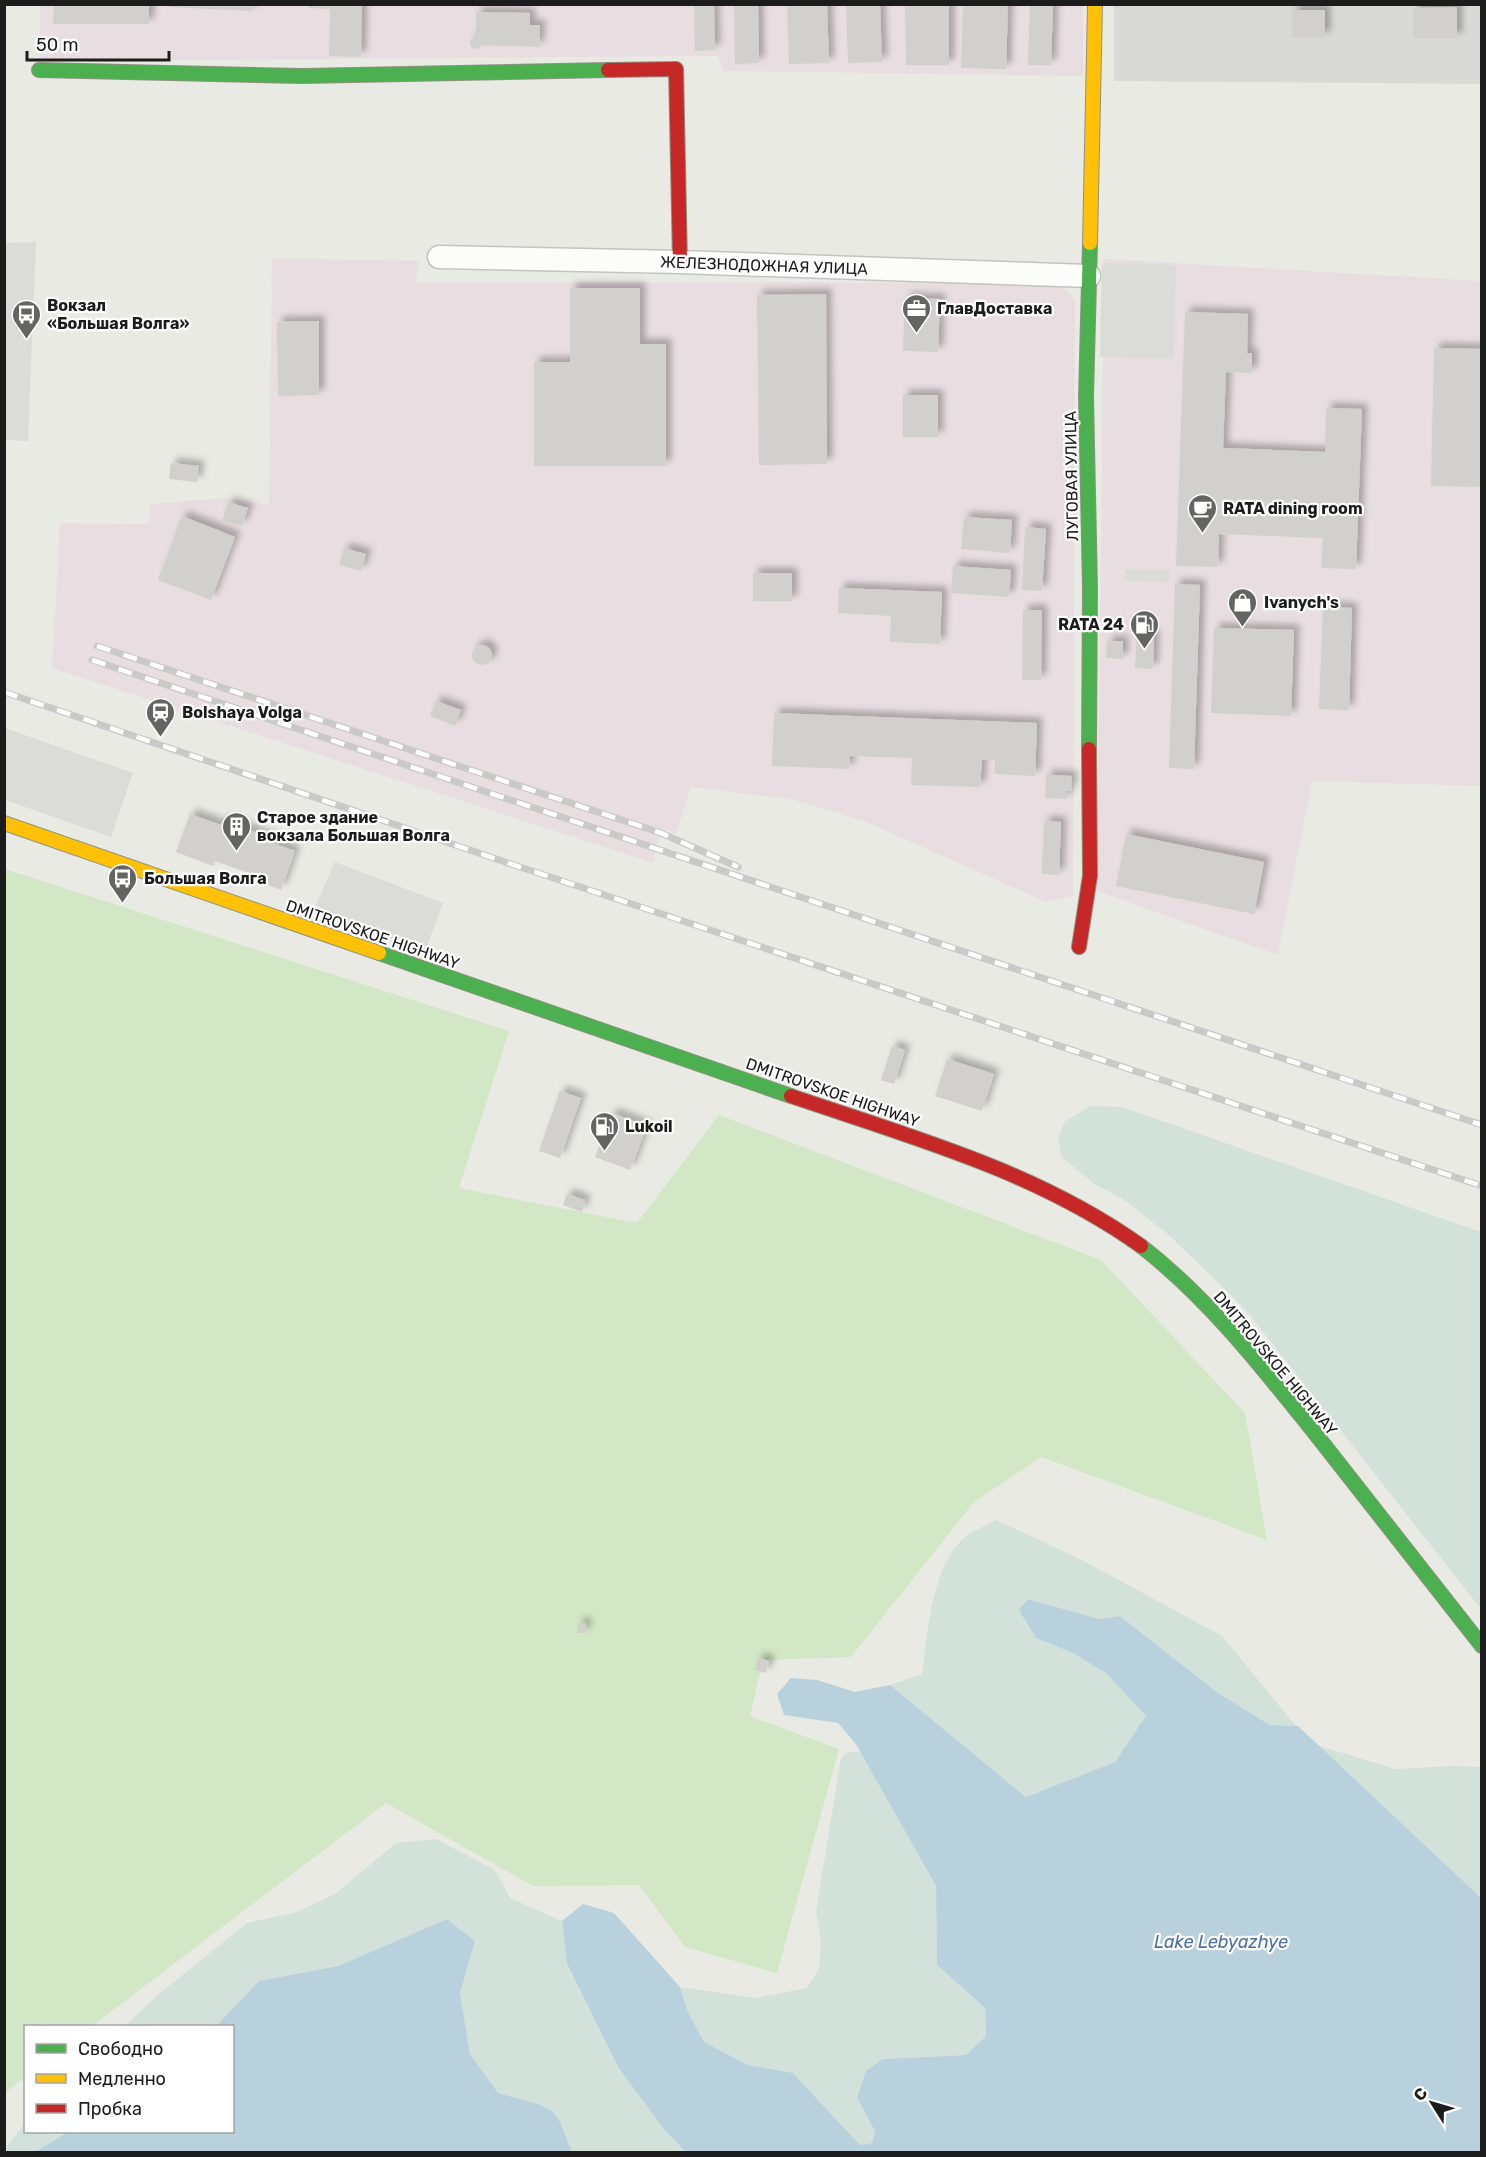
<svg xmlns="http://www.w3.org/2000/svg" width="1486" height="2157" viewBox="0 0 1486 2157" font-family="Rubik,sans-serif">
<defs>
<filter id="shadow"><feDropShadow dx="5.5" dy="-5.5" stdDeviation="3" flood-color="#0004"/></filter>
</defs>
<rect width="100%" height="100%" fill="#eaeae5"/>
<!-- residential -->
<path fill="#d9d9d6" d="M1114,5H1481V84L1114,81Z"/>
<!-- industrial -->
<path fill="#e8dee2" d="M40,5H1083V76L723,71L718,56L40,61Z
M272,258L419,261L416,282L1058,283L1075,299L1073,896L1046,902L866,822L794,800L691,787L676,834L662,829L653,863L52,668L60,523L149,524L150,504L225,498L269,505Z
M1104,259L1481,281V786L1312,781L1278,955L1097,891Z"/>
<!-- grass -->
<path fill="#d2e7c5" d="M5,869L509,1031L459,1188L637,1223L719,1115L1101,1260L1245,1413L1267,1540L1041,1457L974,1502L851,1657L763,1660L750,1716L839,1749L777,1973L685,1947L639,1885L533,1886L386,1803L92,2026H26L25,2077L5,2093Z"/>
<!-- wetland -->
<path fill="#d3e1db" d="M1091,1106L1122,1107L1481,1232V1609L1245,1309L1169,1235L1123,1199L1094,1184L1061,1156L1058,1138L1065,1121Z
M996,1520L1082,1560L1222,1636L1296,1726L1270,1725L1218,1693L1120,1616L1099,1619L1028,1599L1036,1638L1075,1654L1107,1674L1147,1716L1115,1762L1026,1797L890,1685L922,1674C928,1633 931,1572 960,1542C969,1532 985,1526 996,1520Z
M1317,1745L1395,1769L1452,1766L1481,1767V1898Z
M861,1751L936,1886L937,1965L985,2008L986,2036L966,2055L883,2059L857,2098L875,2131L872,2143L860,2145L793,2073L748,2065L704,2042L687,2010L680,1987L756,1998L807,1988L819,1969L821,1941L816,1912L841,1758L848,1752Z
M436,1839L495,1870L510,1898L562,1921L567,1965L618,2067L666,2132L686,2152H572L560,2122L538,2104L498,2093L470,2054L460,1993L475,1941L447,1919L338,1966L259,1981L216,2026H125L159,1994L247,1923L297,1912L335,1894L396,1843Z
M25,2123L26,2132H68L35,2152H5V2149Z"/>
<!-- parking -->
<path fill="#dbdbd8" d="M36,242L28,441L5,440V243Z
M1102,263L1176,265L1174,359L1100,357Z
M1125,569L1170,570L1169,582L1125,581Z
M5,728L133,773L111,837L5,800Z
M335,862L443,903L425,951L314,909Z"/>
<!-- water -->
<path fill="#b9d1dd" d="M1028,1599L1099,1619L1120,1616L1218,1693L1270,1725L1298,1726L1481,1898V2152H686L666,2132L618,2067L567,1964L562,1921L583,1904L614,1913L680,1987L687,2010L704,2042L748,2065L793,2073L860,2145L872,2143L875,2131L857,2098L866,2071L883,2059L966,2055L986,2036L985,2008L937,1965L936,1886L856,1744L838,1723L784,1715L777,1694L791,1678L817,1680L855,1692L890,1685L1026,1797L1115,1762L1146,1716L1107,1674L1075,1654L1036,1638L1019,1610Z
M447,1919L475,1941L460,1993L470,2054L498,2093L538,2104L552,2111L560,2122L572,2152H35L68,2132H232V2026H216L259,1981L338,1966Z"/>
<!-- building -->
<path fill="#d1d0cc" filter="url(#shadow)" d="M54,4H149V24H53Z
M169,4H253L252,11L169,7Z
M309,4H362L361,57L329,56L330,9L309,8Z
M714,4L715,50L695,51L694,5Z
M734,4H758L759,63L735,64Z
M787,4H827L829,63L789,64Z
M846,4H880L882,62L848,63Z
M963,4H1008L1006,69L961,68Z
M1030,4H1053L1051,65H1028Z
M905,5H949V65H906Z
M1457,7V38H1413V8Z
M1292,10H1325V37L1292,38Z
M476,12L530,13V25H540L539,47L482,45L477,49L472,48L470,44L471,39L476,37Z
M570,288H640V344H666V466H534V362H570Z
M826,294L827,464L759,465L757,295Z
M905,298L940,299L938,352L903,351Z
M1185,312L1248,314L1247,353H1252V373L1226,372L1223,448L1325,452L1326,408L1362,409L1356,569L1321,568L1323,538L1219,534L1218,567L1176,566Z
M319,321V395L278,396L277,322Z
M1434,348L1482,349V487L1431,486Z
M903,395H938V437H903Z
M171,463L199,466L197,482L169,479Z
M228,502L248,508L242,526L222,521Z
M182,516L235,537L211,600L158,580Z
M964,517L1012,520L1010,553L961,549Z
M1025,527L1046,529L1042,591L1022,590Z
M344,548L366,554L361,571L339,565Z
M953,566L1011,570L1009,597L951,593Z
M753,573H792V601H753Z
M1175,584L1200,585L1194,769L1169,768Z
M839,588L942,592L940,644L890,642L891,616L838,613Z
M1323,607L1352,608L1349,710L1319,709Z
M1023,610H1042L1041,680H1022Z
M1214,628L1294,630L1291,716L1211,713Z
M1137,634L1154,635L1153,669L1135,668Z
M1107,641H1123V659L1106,658Z
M472 655a10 10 0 1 1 20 0a10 10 0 1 1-20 0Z
M436,701L461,710L455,726L430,716Z
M774,713L1037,723L1035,776L995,774V760H982L980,787L911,785L912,758L850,756L849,769L772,766Z
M1046,775L1072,776L1071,791H1067V799L1045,798Z
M190,814L221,825L223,820L271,838L270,842L295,851L281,890L249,878L251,874L215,861L213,866L176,852Z
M1044,821L1061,822L1059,875L1042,874Z
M1126,834L1264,862L1254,914L1116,886Z
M892,1046L905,1050L894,1084L881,1080Z
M947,1059L994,1074L982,1111L935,1096Z
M560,1091L581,1098L560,1158L539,1151Z
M612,1113L647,1126L630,1170L595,1157Z
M567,1194L585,1200L582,1212L563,1205Z
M578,1623H586L585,1633H577Z
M758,1658L769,1661L766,1673L755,1670Z"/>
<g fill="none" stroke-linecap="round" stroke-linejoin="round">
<defs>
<path id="street" d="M439,257L680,262L1089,276"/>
<path id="fast" d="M39,70L302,76L608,70
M1089,749L1090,588L1086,397L1090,243
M379,953L791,1096
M1141,1246C1208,1298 1261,1366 1314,1432C1370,1503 1426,1574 1482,1646"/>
<path id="slow" d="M1090,243L1095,4
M4,823L379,953"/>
<path id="jam" d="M608,70L676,69L680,262
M1079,947L1090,876L1089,749
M791,1096C911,1137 1036,1171 1141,1246"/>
</defs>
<!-- street casing -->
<use href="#street" stroke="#c3c3c1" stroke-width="25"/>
<!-- fast casing -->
<use href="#fast" stroke="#8f937e" stroke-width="16"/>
<!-- slow casing -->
<use href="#slow" stroke="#8f937e" stroke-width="16"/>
<!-- jam casing -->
<use href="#jam" stroke="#8f937e" stroke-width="16"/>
<!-- street -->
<use href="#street" stroke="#fcfcfb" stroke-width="22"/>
<!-- fast -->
<use href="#fast" stroke="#4caf50" stroke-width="14"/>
<!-- slow -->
<use href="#slow" stroke="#ffc107" stroke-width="14"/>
<!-- jam -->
<use href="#jam" stroke="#c62828" stroke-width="14"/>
<defs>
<path id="rail" d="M97,646L661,833L738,867
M92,660L1482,1125
M4,692L514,865L1482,1186"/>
</defs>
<!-- rail casing -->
<use href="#rail" stroke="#c9c9c8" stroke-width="7"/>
<!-- rail -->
<use href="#rail" stroke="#fff" stroke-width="4.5" stroke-dasharray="14" stroke-linecap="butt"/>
</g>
<!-- icons -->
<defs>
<symbol id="office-pin" viewBox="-11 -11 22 30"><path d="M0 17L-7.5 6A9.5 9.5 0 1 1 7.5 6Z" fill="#646462" stroke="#fff"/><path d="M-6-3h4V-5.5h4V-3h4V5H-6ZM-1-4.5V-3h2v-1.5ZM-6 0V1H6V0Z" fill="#fff"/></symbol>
<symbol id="bus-pin" viewBox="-11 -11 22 30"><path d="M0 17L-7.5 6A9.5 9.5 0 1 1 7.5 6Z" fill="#646462" stroke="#fff"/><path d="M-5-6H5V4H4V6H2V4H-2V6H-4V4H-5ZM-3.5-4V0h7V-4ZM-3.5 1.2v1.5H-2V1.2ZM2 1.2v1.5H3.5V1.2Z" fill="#fff"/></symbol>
<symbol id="cafe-pin" viewBox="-11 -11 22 30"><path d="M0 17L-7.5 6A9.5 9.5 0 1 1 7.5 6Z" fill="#646462" stroke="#fff"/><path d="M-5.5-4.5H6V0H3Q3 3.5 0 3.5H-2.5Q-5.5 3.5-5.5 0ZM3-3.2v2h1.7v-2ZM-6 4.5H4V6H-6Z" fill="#fff"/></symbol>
<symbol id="shop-pin" viewBox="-11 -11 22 30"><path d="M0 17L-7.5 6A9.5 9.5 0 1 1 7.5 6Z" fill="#646462" stroke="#fff"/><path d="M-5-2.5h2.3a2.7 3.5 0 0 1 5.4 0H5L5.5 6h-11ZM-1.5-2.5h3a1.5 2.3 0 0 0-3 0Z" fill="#fff"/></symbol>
<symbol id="fuel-pin" viewBox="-11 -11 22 30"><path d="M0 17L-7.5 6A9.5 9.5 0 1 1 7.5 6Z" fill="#646462" stroke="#fff"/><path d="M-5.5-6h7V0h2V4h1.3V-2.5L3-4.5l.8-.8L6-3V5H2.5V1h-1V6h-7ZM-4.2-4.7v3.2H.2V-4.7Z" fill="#fff"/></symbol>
<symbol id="station-pin" viewBox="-11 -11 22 30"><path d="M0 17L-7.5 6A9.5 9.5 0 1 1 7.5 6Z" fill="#646462" stroke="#fff"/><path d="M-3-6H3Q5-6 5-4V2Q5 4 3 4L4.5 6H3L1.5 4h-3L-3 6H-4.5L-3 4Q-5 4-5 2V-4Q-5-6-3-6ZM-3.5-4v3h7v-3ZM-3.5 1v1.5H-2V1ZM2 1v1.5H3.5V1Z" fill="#fff"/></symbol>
<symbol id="building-pin" viewBox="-11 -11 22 30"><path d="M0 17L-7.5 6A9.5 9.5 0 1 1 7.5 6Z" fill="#646462" stroke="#fff"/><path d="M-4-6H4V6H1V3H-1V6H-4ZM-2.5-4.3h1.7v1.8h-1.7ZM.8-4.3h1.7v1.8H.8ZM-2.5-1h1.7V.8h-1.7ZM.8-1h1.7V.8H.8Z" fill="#fff"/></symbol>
</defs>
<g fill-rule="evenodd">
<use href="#office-pin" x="900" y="292" width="33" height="45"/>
<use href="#bus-pin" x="10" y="298" width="33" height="45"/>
<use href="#cafe-pin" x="1186" y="492" width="33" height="45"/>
<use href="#shop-pin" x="1226" y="586" width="33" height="45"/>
<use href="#fuel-pin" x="1128" y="608" width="33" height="45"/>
<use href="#station-pin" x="144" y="696" width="33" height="45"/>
<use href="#building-pin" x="220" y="810" width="33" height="45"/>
<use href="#bus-pin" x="106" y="862" width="33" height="45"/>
<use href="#fuel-pin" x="588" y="1110" width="33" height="45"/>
</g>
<g text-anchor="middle" stroke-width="4.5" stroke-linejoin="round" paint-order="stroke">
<!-- street labels -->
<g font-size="16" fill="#1c1c1c" stroke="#fff">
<text transform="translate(764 265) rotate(2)" y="6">ЖЕЛЕЗНОДОЖНАЯ УЛИЦА</text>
<text transform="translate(1071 476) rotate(-91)" y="6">ЛУГОВАЯ УЛИЦА</text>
<text transform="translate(373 934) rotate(19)" y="6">DMITROVSKOE HIGHWAY</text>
<text transform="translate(833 1092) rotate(19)" y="6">DMITROVSKOE HIGHWAY</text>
<text transform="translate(1276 1363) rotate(50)" y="6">DMITROVSKOE HIGHWAY</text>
</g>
<!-- poi labels -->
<g font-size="16" font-weight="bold" fill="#1c1c1c" stroke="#fff" text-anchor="start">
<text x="47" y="311">Вокзал<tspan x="47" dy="18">«Большая Волга»</tspan></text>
<text x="937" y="314">ГлавДоставка</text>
<text x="1223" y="514">RATA dining room</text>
<text x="1264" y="608">Ivanych's</text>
<text x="1124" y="630" text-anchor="end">RATA 24</text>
<text x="182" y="718">Bolshaya Volga</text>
<text x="257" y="823">Старое здание<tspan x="257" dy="18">вокзала Большая Волга</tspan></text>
<text x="144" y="884">Большая Волга</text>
<text x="625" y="1132">Lukoil</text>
</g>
<!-- water labels -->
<g font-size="18" font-style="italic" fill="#4e6ea6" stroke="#fff">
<text x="1221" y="1948">Lake Lebyazhye</text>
</g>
</g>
<!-- border -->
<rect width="1486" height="2157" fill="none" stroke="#1c1c1c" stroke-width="12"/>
<!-- legend -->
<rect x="24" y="2025" width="210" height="108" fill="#ffffff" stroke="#a4a4a4" stroke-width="1.5"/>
<rect x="36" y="2044" width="30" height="9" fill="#4caf50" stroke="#a4a4a4" stroke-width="1.5"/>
<text x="78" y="2055" font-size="18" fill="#1c1c1c">Свободно</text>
<rect x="36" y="2074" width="30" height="9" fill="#ffc107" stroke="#a4a4a4" stroke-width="1.5"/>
<text x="78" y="2085" font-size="18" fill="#1c1c1c">Медленно</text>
<rect x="36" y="2104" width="30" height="9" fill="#c62828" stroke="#a4a4a4" stroke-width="1.5"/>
<text x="78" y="2115" font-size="18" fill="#1c1c1c">Пробка</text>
<!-- north arrow -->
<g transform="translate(1432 2103) rotate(307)" stroke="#ffffff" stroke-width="4.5" paint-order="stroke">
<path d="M0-4.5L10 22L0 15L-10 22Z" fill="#1c1c1c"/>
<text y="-9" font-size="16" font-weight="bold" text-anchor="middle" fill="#1c1c1c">С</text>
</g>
<!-- scale -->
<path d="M27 51v9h142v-9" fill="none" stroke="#1c1c1c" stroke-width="3"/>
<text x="36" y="51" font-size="18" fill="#1c1c1c" stroke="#ffffff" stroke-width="4.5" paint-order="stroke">50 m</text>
</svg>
